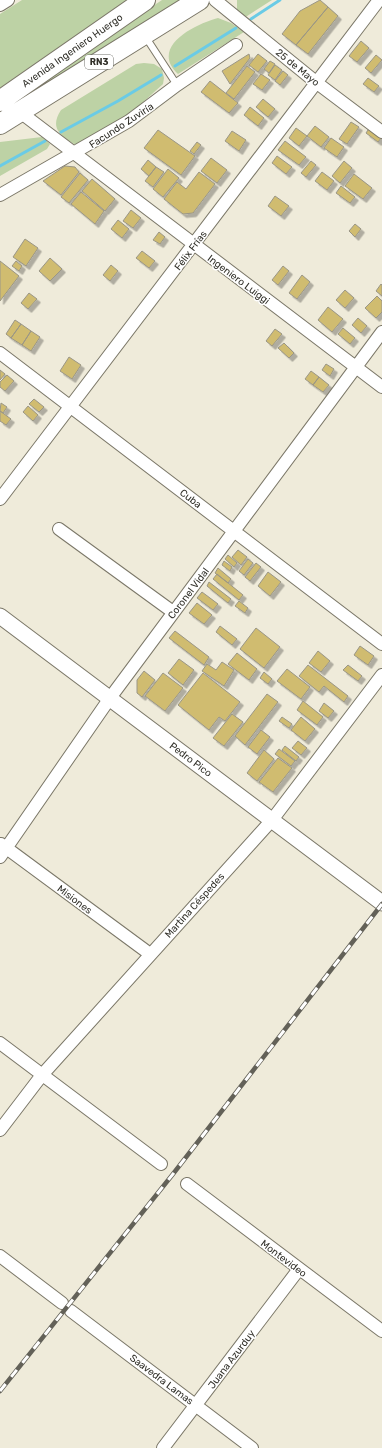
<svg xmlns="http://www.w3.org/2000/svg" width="382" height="1448" viewBox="0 0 382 1448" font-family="Rubik,sans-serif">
<defs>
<filter id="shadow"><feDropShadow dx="3.5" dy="3.5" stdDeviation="0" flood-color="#0004"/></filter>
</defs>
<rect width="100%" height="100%" fill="#efebda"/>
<!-- green -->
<path fill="#bdd2a5" d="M22,0H127L0,88V14Z
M162,0H183L0,116V108Z
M237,0H272L244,18L237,9Z
M218,18L231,23L244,32L178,74C149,47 195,24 218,18Z
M144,63L154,64L162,69L164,78L163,84L128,116L79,147C63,137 48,130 61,110L136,64Z
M42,137L50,144L47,149L0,176V142Z"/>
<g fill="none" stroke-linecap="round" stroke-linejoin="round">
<!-- stream -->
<path stroke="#6acbe6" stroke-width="3" d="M251,19L280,0
M175,66L236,28
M61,132L118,101L161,75
M0,166L45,141"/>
</g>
<!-- building -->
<path fill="#d0bc70" stroke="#9a9686" filter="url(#shadow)" d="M320,0L328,7L296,45L282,34L300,11Z
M328,7L338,16L308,54L296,45Z
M361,41L369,48L357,62L349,56Z
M249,54L250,58L230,84L222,71Z
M258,54L267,61L258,72L249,65Z
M376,55L382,60L371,73L365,68Z
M270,61L275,64L269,73L264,69Z
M275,65L282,70L275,80L268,75Z
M247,66L255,72L234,99L226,93Z
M283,71L288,75L280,85L275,81Z
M261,74L270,80L262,90L253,84Z
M368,78L379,86L374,92L363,84Z
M210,81L238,103L229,113L201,92Z
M263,99L275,109L268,117L256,107Z
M250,107L264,118L258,126L244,115Z
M351,122L359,127L347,144L339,139Z
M315,126L329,137L321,147L307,136Z
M370,127L382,137L378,142L366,133Z
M296,128L307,136L299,146L289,138Z
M158,130L195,156L181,175L144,148Z
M232,131L246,140L239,151L225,141Z
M331,138L344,147L337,157L324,148Z
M285,141L306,157L299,165L278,150Z
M197,142L201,145L194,154L190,151Z
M277,156L292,167L286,174L272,163Z
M211,158L227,170L217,183L201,171Z
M148,160L156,167L149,176L141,169Z
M311,161L316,165L306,177L301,173Z
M344,161L352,168L340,183L332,176Z
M65,166L75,167L79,172L61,195L43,181Z
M156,167L164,172L153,187L145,181Z
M168,169L179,178L163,197L153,189Z
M199,172L215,184L193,213L183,214L164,199L177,182L186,189Z
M322,172L334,181L327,190L315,181Z
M80,173L88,180L69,203L61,197Z
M354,174L372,188L363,199L345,186Z
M92,179L115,199L105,211L82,191Z
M341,186L355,197L350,203L336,193Z
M81,192L104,211L95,224L71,204Z
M275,196L289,206L281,216L268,206Z
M131,210L141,218L133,228L123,221Z
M118,220L129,229L122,238L111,229Z
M355,224L361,229L355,237L349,231Z
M159,232L165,237L160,244L153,240Z
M25,239L38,248L26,266L13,257Z
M142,251L155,261L149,268L136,258Z
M50,258L62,269L50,281L39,271Z
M0,261L19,276L0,301Z
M16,261L22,266L19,271L12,266Z
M111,265L118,271L110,281L103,275Z
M283,266L289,271L278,285L272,280Z
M302,275L310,282L297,299L289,293Z
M381,284L382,285V296L376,291Z
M345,290L354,298L345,308L336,300Z
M29,293L37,299L28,309L21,303Z
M377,296L382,301V312L376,318L365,308Z
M328,307L343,319L332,332L318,320Z
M358,318L367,326L361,333L352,325Z
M15,320L21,324L11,338L6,334Z
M21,324L31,331L22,345L11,338Z
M343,328L355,338L350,344L338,334Z
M275,329L282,334L272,346L266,341Z
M31,331L40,337L31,351L22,345Z
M284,343L294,353L289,358L278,348Z
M69,357L81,365L72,379L60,371Z
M326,364L334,369L330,376L322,370Z
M0,370L5,374L0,380Z
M311,371L319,377L313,385L305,379Z
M7,375L14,381L5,391L0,387V382Z
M319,377L329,385L323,392L313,385Z
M34,399L44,407L39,412L29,404Z
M1,403L7,407L3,413L0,411Z
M28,406L38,415L33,421L23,412Z
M0,411L11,419L6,425L0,421Z
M238,550L247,557L241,565L232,557Z
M228,555L237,563L234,567L225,559Z
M248,559L253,563L244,575L239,571Z
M224,561L232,567L230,571L222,565Z
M256,563L261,567L250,581L245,577Z
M218,568L231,579L228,583L215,573Z
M268,572L281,582L270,596L258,586Z
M217,574L243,595L239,600L213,579Z
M209,582L231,599L228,603L207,586Z
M202,592L218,604L213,610L197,598Z
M239,601L248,608L245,613L235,606Z
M197,603L212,615L204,624L189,613Z
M220,626L237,639L232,645L216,632Z
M256,628L280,647L264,668L240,649Z
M175,631L209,657L204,665L169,638Z
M360,646L374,656L368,665L354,655Z
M318,651L330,661L321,672L309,663Z
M237,653L257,669L249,680L228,664Z
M179,659L194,670L183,685L168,673Z
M222,662L234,670L224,686L202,671L207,664L216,670Z
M308,665L348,696L344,702L324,686L319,692L299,676Z
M348,665L362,676L358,681L343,670Z
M287,669L310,687L301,699L277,681Z
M144,671L155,680L142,697L137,693V680Z
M264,672L272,679L268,684L260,678Z
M163,673L183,688L165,711L145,696Z
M203,673L240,702L225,721L219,717L209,730L178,705Z
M267,694L278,702L245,745L235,736Z
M303,701L323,717L317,725L297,710Z
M324,703L334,711L328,718L319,711Z
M232,714L243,722L224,746L213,738Z
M282,717L292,724L289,728L279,721Z
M301,717L315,729L305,741L291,730Z
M261,730L270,737L257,754L248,747Z
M298,741L307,748L301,755L292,748Z
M285,746L299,757L296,761L282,750Z
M279,749L295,761L291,766L275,754Z
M264,750L274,759L257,781L247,773Z
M278,758L292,768L273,792L259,782Z"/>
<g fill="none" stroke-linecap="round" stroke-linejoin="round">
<defs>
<path id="service" d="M145,36L177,85"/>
<path id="minor" d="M215,0L317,83L382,132
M0,5L8,0
M20,112L382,387
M0,195L129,121L177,85L236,45
M0,353L382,644
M0,499L379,0
M59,529L173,612
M1,844L150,954
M0,857L110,698L382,332
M0,1043L161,1164
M0,1130L42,1075L272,820L382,675
M187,1184L382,1331
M0,1256L62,1303
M71,1311L252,1448
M163,1448L299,1269"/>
<path id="tertiary" d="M0,616L382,903"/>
<path id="trunk" d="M0,101L145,0
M0,124L199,0"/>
</defs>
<!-- service casing -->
<use href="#service" stroke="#7b7768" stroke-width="8"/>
<!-- minor casing -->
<use href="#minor" stroke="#7b7768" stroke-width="14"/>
<!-- tertiary casing -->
<use href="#tertiary" stroke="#7b7768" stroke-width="17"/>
<!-- trunk casing -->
<use href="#trunk" stroke="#7b7768" stroke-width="22"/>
<!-- service -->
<use href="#service" stroke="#fff" stroke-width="6"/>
<!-- minor -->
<use href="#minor" stroke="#fff" stroke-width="12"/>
<!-- tertiary -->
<use href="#tertiary" stroke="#fff" stroke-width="15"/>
<!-- trunk -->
<use href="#trunk" stroke="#fff" stroke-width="20"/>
<defs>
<path id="rail" d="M0,1391L173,1174L382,904"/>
</defs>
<!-- rail casing -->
<use href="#rail" stroke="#636158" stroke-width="4.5"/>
<!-- rail -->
<use href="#rail" stroke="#fff" stroke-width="3" stroke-dasharray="9" stroke-linecap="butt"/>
</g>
<g text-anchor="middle" stroke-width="3" stroke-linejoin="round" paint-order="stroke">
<!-- shield labels -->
<rect fill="#fff" stroke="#6f6e69" stroke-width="1" x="85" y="55" width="28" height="14" rx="3"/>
<g font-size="9" font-weight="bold" fill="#313029">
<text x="99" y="65">RN3</text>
</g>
<!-- street labels -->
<g font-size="10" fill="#313029" stroke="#fff">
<text transform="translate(72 50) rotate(-35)" y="4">Avenida Ingeniero Huergo</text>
<text transform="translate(298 67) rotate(39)" y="4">25 de Mayo</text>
<text transform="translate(121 125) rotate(-33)" y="4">Facundo Zuviría</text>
<text transform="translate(190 250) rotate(-53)" y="4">Félix Frías</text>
<text transform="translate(239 279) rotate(37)" y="4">Ingeniero Luiggi</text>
<text transform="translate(191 498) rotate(37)" y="4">Cuba</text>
<text transform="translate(188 593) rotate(-53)" y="4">Coronel Vidal</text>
<text transform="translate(191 759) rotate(37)" y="4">Pedro Pico</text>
<text transform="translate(75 899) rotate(37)" y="4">Misiones</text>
<text transform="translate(194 905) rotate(-48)" y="4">Martina Céspedes</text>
<text transform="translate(284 1258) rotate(37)" y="4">Montevideo</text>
<text transform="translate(231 1359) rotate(-53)" y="4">Juana Azurduy</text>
<text transform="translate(162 1379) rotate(37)" y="4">Saavedra Lamas</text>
</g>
</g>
</svg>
